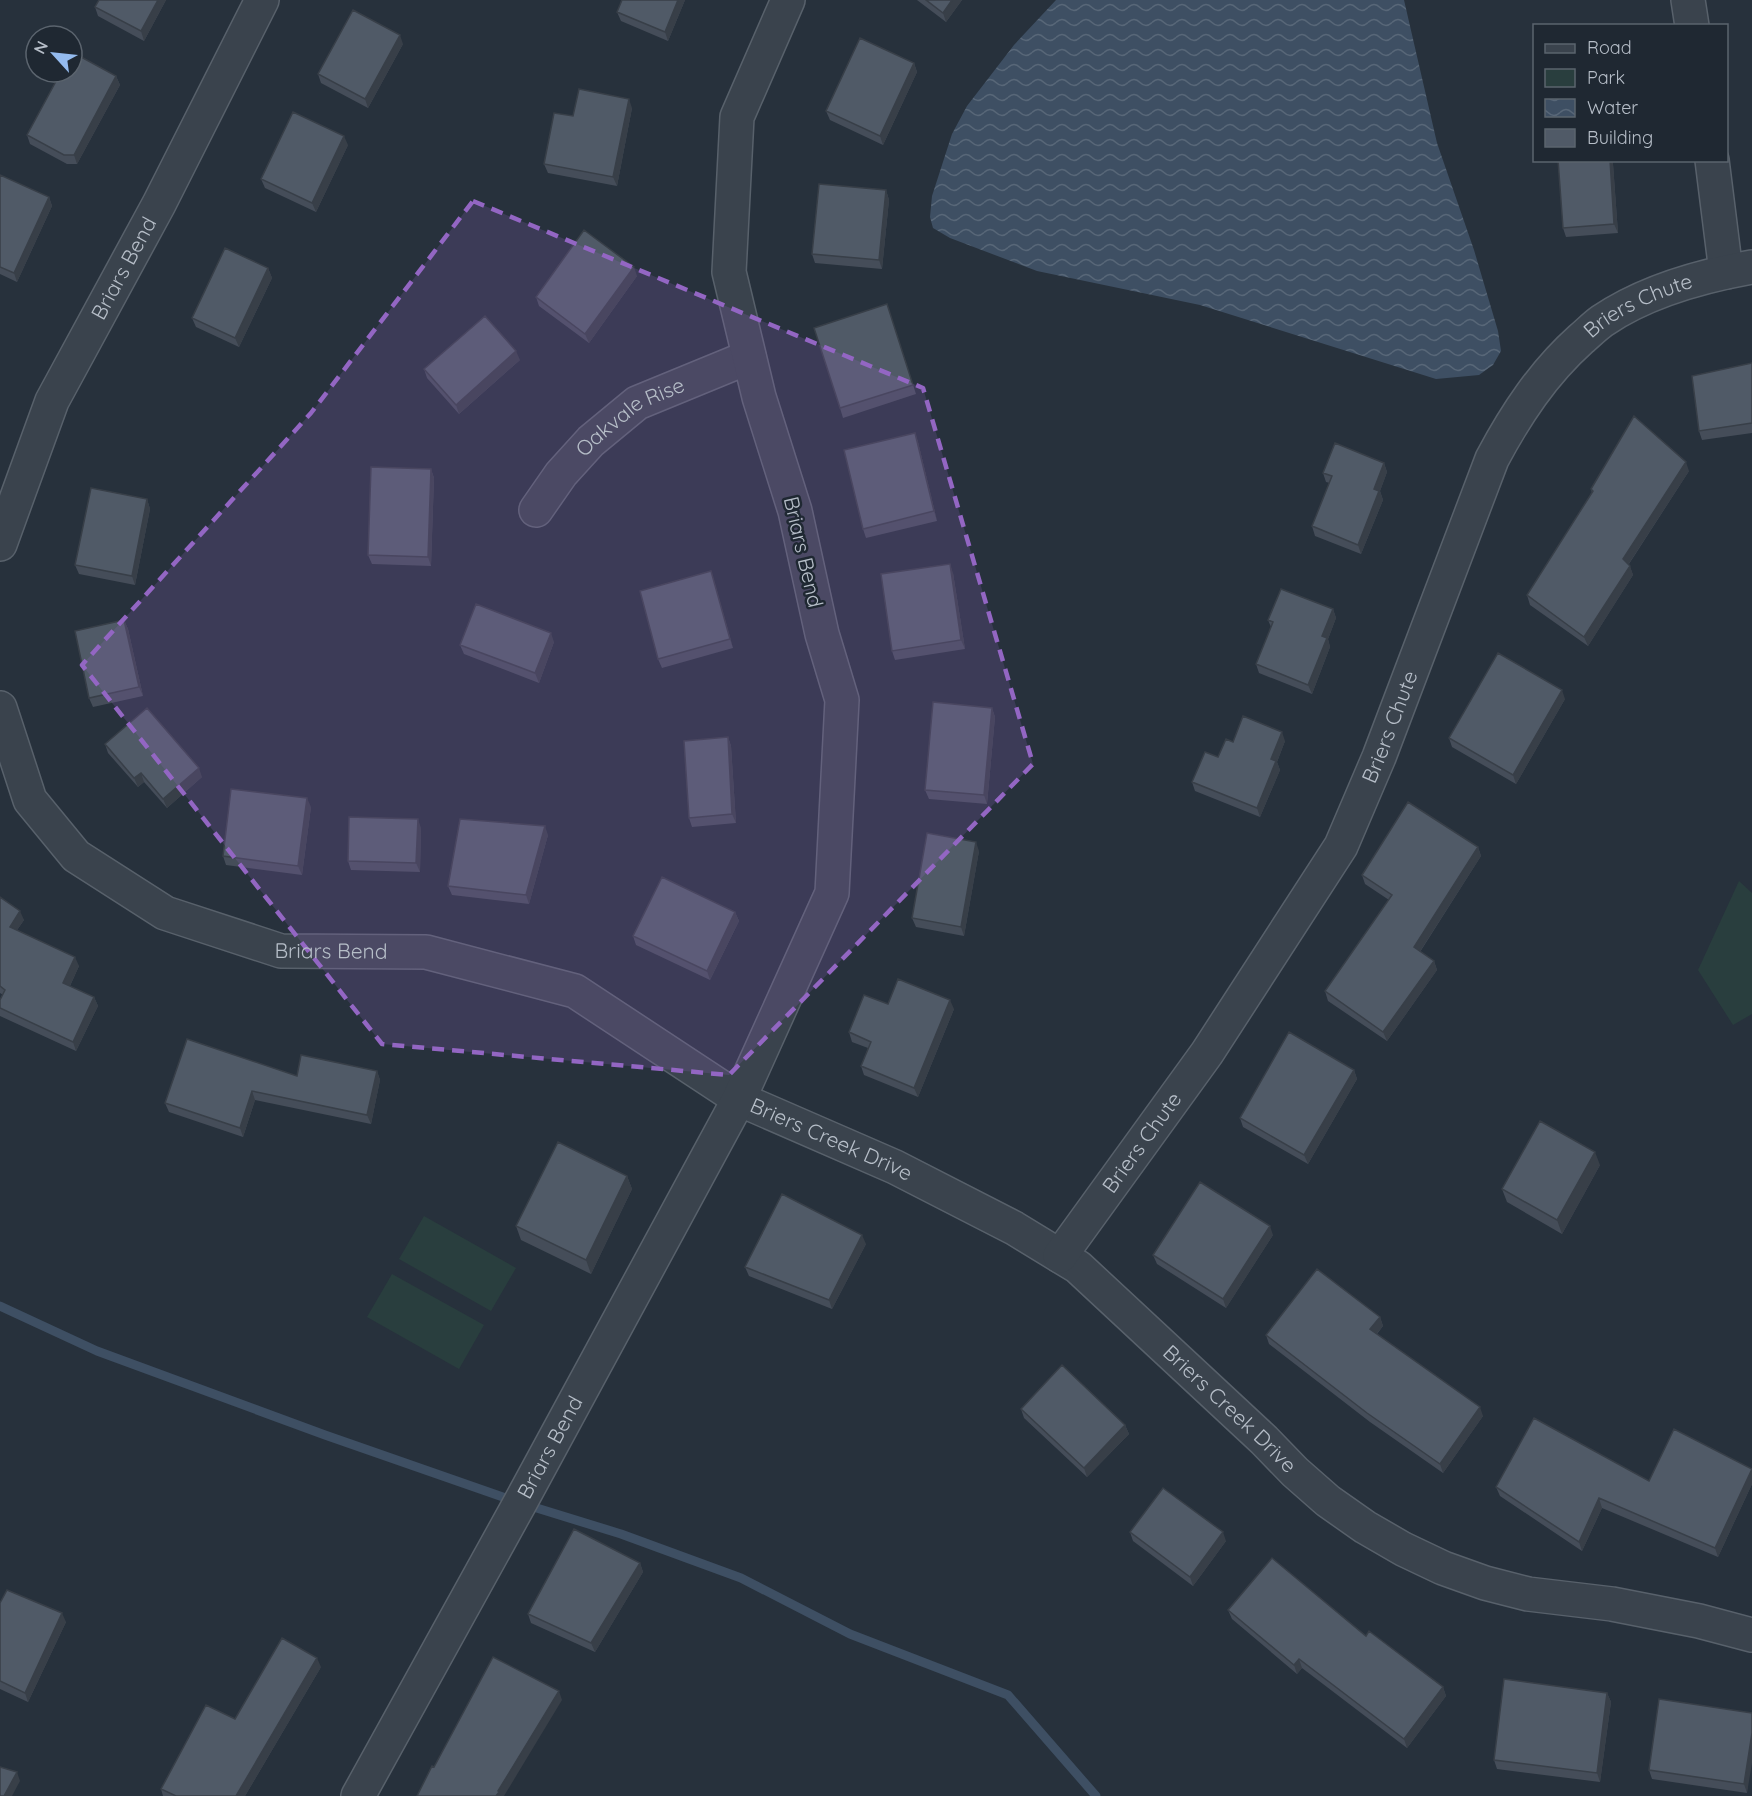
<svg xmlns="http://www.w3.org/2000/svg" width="1752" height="1796" viewBox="0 0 1752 1796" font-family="Quicksand,sans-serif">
<defs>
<pattern id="water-waves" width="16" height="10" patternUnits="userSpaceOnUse" patternTransform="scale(1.5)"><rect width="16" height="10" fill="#3e4f63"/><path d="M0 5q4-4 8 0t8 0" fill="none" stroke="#586778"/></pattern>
</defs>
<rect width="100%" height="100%" fill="#27313c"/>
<!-- green -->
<path fill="#293e3e" d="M1739,881L1752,893V1014L1733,1025L1698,970Z
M424,1216L516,1268L491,1311L399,1259Z
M392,1274L484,1325L459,1369L367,1317Z"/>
<!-- water -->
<path fill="url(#water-waves)" d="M1056,0H1404L1437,143L1474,250L1498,331L1501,351L1493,365L1479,375L1436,379L1200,305L1037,271L950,238L933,228L930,217L932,196L952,134L967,106L1014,45Z"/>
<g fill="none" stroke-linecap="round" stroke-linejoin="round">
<!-- stream -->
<path stroke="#3e4f63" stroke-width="9" d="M0,1306L97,1351L325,1435L514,1501
M527,1505L621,1534L741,1578L850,1634L1008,1695L1096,1796"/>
<defs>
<g id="minor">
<path d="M1688,0L1692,26"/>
<path d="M1712,160L1726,272"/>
<path id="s1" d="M536,510L561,474L591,441L637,403L749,357"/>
<path id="s2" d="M0,544L52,401L159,204L262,0"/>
<path id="s3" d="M0,708L30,800L76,856L165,913L281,951L426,952L575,991L739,1099L895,1167L1014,1228L1078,1267L1264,1440L1295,1472L1328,1501L1365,1527L1403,1549L1443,1568L1485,1583L1528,1594L1612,1604L1699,1621L1752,1635"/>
<path id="s4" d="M1060,1256L1207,1053L1341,846L1379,757L1492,459C1516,414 1543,373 1581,339C1588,333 1595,326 1602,321C1646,291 1701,276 1752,267"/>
<path id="s5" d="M358,1796L520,1503L739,1099L832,893L842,700L822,634L795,511L759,397L729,272L737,117L788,0"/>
</g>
</defs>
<!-- minor casing -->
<use href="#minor" stroke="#58616b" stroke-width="36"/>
<!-- minor -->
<use href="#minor" stroke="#3a434d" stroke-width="33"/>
</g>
<!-- wall -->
<path fill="#454d59" d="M99,0H166L144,41L98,16L95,7Z
M622,0H685L668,41L621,21L617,12Z
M917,0H962L946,22Z
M403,44L368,108L321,83L318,74Z
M914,63L917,72L883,145L830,120L826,111Z
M116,76L120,85L77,164H67L30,144L27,135Z
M632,108L617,186L548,173L544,164L573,116Z
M348,145L316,212L265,188L261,179Z
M1558,160H1612L1613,164L1618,233L1566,237L1563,228Z
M0,175L49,197L52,206L17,282L0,274Z
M886,190L889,200L882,269L815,263L812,254Z
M268,268L272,278L239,347L196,327L192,318Z
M637,276L589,343L539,306L536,297Z
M890,313L916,394L843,418L840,408Z
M520,360L459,414L427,378L424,369Z
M1752,363V433L1702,440L1699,431Z
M915,433L918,442L937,521L866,538L863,529Z
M1384,463L1387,472L1380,491L1383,500L1361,554L1315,536L1312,526L1330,483L1326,482L1323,473Z
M431,469L434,478L431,566L372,564L368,555Z
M1689,471L1629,564L1633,575L1588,646L1530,605L1527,595L1592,493L1591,489Z
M147,499L150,509L135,585L79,574L75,565Z
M711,571L733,648L662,668L658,659Z
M953,573L965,649L895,660L892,651Z
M1333,609L1336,618L1328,639L1330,647L1312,694L1259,673L1256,664L1271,627L1268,620Z
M124,620L128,629L143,696L93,707L89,698Z
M554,642L539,683L464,654L460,645Z
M1565,699L1516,784L1452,747L1449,738Z
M992,708L995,717L987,804L929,799L925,790Z
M728,737L731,746L736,823L692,827L689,818Z
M1285,741L1277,762L1280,770L1260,817L1195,791L1192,782L1233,742Z
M105,744L202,777L167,808L144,782L138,787L108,753Z
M311,807L302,875L226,865L223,856Z
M421,828L420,872L351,870L348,861Z
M548,835L529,904L452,895L448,886Z
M1478,847L1481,856L1420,952L1434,961L1437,970L1387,1041L1328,1001L1325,991L1389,900L1365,884L1362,875Z
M979,851L964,936L916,927L912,918Z
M0,897L24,920L17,930L79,966L70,986L94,997L98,1006L76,1051L0,1016V1000L3,995L0,993Z
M735,912L739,921L710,980L636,945L633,936Z
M888,1004L954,1009L918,1097L864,1075L861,1066L868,1048L852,1042L849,1032Z
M1354,1070L1357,1079L1308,1164L1243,1127L1240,1118Z
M377,1071L380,1080L371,1124L255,1100L243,1137L169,1112L165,1103L297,1076Z
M1600,1165L1562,1234L1507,1202L1502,1189Z
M627,1176L632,1189L591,1274L521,1240L516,1226Z
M1273,1235L1226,1308L1157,1264L1153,1255Z
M866,1244L832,1309L749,1276L745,1267Z
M1380,1317L1383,1326L1377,1334L1483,1416L1443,1473L1370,1422L1269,1344L1266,1335Z
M1021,1409L1125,1425L1129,1434L1087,1477L1024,1418Z
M1752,1469V1484L1718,1557L1602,1508L1582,1551L1500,1496L1496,1487L1649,1481Z
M1130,1532L1226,1541L1193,1586L1133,1541Z
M640,1563L643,1572L595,1652L531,1623L528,1614Z
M0,1603L66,1622L28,1702L0,1689Z
M1228,1610L1443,1687L1446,1696L1407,1748L1302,1668L1297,1674L1232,1619Z
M321,1667L245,1796H163L161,1789L235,1719Z
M1607,1693L1611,1702L1600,1782L1497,1769L1494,1760Z
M1752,1713L1747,1793L1652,1779L1649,1770Z"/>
<!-- shaded-wall -->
<path fill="#383f48" d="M158,0H166L144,41L141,31Z
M678,0H685L668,41L665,32Z
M952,0H962L946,22L943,13Z
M400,35L403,44L368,108L365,99Z
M914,63L917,72L883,145L880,136Z
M116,76L120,85L77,164L74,155Z
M629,99L632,108L617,186L613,177Z
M344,136L348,145L316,212L312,203Z
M1610,160H1612L1613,164L1618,233L1614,224Z
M886,190L889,200L882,269L879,260Z
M49,197L52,206L17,282L14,273Z
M634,267L637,276L589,343L585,334Z
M268,268L272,278L239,347L235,338Z
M516,351L520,360L459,414L456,405Z
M915,433L918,442L937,521L934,511Z
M1686,462L1689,471L1626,568L1623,559Z
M1384,463L1387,472L1380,491L1383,500L1361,554L1358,545L1374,489Z
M431,469L434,478L431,566L428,557Z
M147,499L150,509L135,585L132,576Z
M950,564L953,573L965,649L961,640Z
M1630,566L1633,575L1588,646L1584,637Z
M711,571L714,580L733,648L730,639Z
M1333,609L1336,618L1328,639L1330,647L1312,694L1308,685L1322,636Z
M124,620L128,629L143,696L139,687Z
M551,633L554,642L539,683L535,673Z
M1562,690L1565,699L1516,784L1513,775Z
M992,708L995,717L987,804L984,795Z
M1282,732L1285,741L1277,762L1280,770L1260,817L1257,808L1271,759Z
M728,737L731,746L736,823L732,814Z
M199,768L202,777L167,808L163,799Z
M141,773L144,782L138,787L134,778Z
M307,798L311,807L302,875L298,866Z
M418,819L421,828L420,872L416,863Z
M545,826L548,835L529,904L526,895Z
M976,842L979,851L964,936L961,927Z
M1478,847L1481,856L1417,956L1414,947Z
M20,911L24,920L13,936L10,927Z
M735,912L739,921L710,980L707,971Z
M75,957L79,966L67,992L63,983Z
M1434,961L1437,970L1387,1041L1383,1032Z
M94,997L98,1006L76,1051L73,1042Z
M950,1000L954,1009L918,1097L914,1088Z
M1354,1070L1357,1079L1308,1164L1304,1155Z
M377,1071L380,1080L371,1124L367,1115Z
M252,1091L255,1100L243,1137L240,1128Z
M1595,1152L1600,1165L1562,1234L1557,1220Z
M627,1176L632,1189L591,1274L586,1260Z
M1270,1226L1273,1235L1226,1308L1223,1299Z
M862,1235L866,1244L832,1309L829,1300Z
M1380,1317L1383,1326L1373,1338L1370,1329Z
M1480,1407L1483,1416L1443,1473L1440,1464Z
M1125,1425L1129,1434L1087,1477L1084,1468Z
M1752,1469V1484L1718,1557L1715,1548Z
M1599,1498L1602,1508L1582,1551L1579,1542Z
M1223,1532L1226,1541L1193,1586L1190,1577Z
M640,1563L643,1572L595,1652L591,1643Z
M62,1613L66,1622L28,1702L25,1693Z
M317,1658L321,1667L245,1796H236Z
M1299,1659L1302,1668L1297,1674L1294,1665Z
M1443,1687L1446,1696L1407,1748L1404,1739Z
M559,1691L562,1700L504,1796H496L498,1791Z
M1607,1693L1611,1702L1600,1782L1597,1773Z
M1752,1733V1763L1747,1793L1744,1784Z
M17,1772L20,1781L12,1796H4Z"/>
<!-- building -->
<path fill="#505a67" stroke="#383f48" stroke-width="1.5" d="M99,0H158L141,31L95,7Z
M622,0H678L665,32L617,12Z
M926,0H952L943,13Z
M353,10L400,35L365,99L318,74Z
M860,38L914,63L880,136L826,111Z
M72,52L116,76L74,155H64L27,135L61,72H72Z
M579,89L629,99L613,177L544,164L554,113L573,116Z
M293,112L344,136L312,203L261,179Z
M1558,160H1610L1614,224L1563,228Z
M0,175L49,197L14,273L0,267Z
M819,184L886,190L879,260L812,254Z
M584,230L634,267L585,334L536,297Z
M225,248L268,268L235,338L192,318Z
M887,304L913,385L840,408L814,328Z
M485,316L516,351L456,405L424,369Z
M1752,363V423L1699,431L1692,376Z
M1634,416L1686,462L1623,559L1630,566L1584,637L1527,595L1593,491L1591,489Z
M915,433L934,511L863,529L844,450Z
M1335,443L1384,463L1374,489L1379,491L1358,545L1312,526L1332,476L1323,473Z
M371,467L431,469L428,557L368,555Z
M91,488L147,499L132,576L75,565Z
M950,564L961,640L892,651L881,574Z
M711,571L730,639L658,659L640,591Z
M1281,589L1333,609L1322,636L1327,638L1308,685L1256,664L1273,622L1268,620Z
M476,604L551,633L535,673L460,645Z
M124,620L139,687L89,698L75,631Z
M1498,653L1562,690L1513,775L1449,738Z
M933,702L992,708L984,795L925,790Z
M147,708L199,768L163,799L141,773L134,778L105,744Z
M1243,716L1282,732L1271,759L1276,761L1257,808L1192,782L1205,752L1218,757L1226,739L1233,742Z
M728,737L732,814L689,818L684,741Z
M231,789L307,798L298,866L223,856Z
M1408,802L1478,847L1414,947L1434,961L1383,1032L1325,991L1392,895L1362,875Z
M349,817L418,819L416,863L348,861Z
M460,819L545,826L526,895L448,886Z
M927,833L976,842L961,927L912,918Z
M662,877L735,912L707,971L633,936Z
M0,897L20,911L10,927L75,957L63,983L94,997L73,1042L0,1008V1000L5,990L0,986Z
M898,979L950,1000L914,1088L861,1066L871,1042L849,1032L864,995L888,1004Z
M1289,1032L1354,1070L1304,1155L1240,1118Z
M187,1039L297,1076L301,1055L377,1071L367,1115L252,1091L240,1128L165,1103Z
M1540,1121L1595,1152L1557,1220L1502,1189Z
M558,1142L627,1176L586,1260L516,1226Z
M1200,1182L1270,1226L1223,1299L1153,1255Z
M782,1194L862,1235L829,1300L745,1267Z
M1317,1269L1380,1317L1370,1329L1480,1407L1440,1464L1367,1413L1266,1335Z
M1062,1365L1125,1425L1084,1468L1021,1409Z
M1534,1418L1649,1481L1674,1429L1752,1469L1715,1548L1599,1498L1579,1542L1496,1487Z
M1163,1488L1223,1532L1190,1577L1130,1532Z
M574,1529L640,1563L591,1643L528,1614Z
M1272,1558L1366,1636L1369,1631L1443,1687L1404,1739L1299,1659L1294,1665L1228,1610Z
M7,1590L62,1613L25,1693L0,1681V1603Z
M282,1638L317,1658L236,1796H176L161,1789L206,1705L235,1719Z
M493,1657L559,1691L498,1791L499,1792L496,1796H417L432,1766L434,1767Z
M1504,1679L1607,1693L1597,1773L1494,1760Z
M1659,1699L1752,1713V1733L1744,1784L1649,1770Z
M0,1767L17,1772L4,1796H0Z"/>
<!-- marked area -->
<path fill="#9366c3" fill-opacity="0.2" stroke="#9366c3" stroke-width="4.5" stroke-dasharray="12 8" stroke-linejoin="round" d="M473,201L923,388L1033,764L729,1075L382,1044L82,665L311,413Z"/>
<g text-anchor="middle" stroke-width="5" stroke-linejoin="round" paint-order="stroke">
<!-- street labels -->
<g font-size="21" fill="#b6bec8" stroke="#1f2832">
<text dy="7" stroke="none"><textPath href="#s2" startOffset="303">Briars Bend</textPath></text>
<text dy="7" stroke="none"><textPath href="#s4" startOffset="1130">Briers Chute</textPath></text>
<text dy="7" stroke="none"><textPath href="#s1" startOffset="135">Oakvale Rise</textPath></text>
<text transform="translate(803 552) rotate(77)" y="7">Briars Bend</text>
<text dy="7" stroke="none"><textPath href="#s4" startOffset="626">Briers Chute</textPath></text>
<text dy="7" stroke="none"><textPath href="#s3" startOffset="447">Briars Bend</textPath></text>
<text dy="7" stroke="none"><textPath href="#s3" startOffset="993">Briers Creek Drive</textPath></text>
<text dy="7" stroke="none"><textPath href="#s4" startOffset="140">Briers Chute</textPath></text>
<text dy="7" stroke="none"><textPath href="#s3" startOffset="1479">Briers Creek Drive</textPath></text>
<text dy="7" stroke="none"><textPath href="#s5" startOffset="398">Briars Bend</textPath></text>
</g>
</g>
<!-- legend -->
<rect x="1533" y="24" width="195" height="138" fill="#1f2832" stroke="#5b646e" stroke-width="1.5"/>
<rect x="1545" y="44" width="30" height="9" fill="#3a434d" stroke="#5b646e" stroke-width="1.5"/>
<text x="1587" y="54" font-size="18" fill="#b6bec8">Road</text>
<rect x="1545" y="69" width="30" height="18" fill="#293e3e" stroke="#5b646e" stroke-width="1.5"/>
<text x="1587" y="84" font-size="18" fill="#b6bec8">Park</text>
<rect x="1545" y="99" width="30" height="18" fill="url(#water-waves)" stroke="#5b646e" stroke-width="1.5"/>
<text x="1587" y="114" font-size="18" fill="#b6bec8">Water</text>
<rect x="1545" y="129" width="30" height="18" fill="#505a67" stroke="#5b646e" stroke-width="1.5"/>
<text x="1587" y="144" font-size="18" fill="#b6bec8">Building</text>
<!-- north arrow -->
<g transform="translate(54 54) rotate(297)"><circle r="28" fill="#1f2832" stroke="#5b646e" stroke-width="1.5"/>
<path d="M0-4.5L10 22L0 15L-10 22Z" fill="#94bbef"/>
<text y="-9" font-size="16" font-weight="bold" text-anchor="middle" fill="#b6bec8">N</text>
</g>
</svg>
